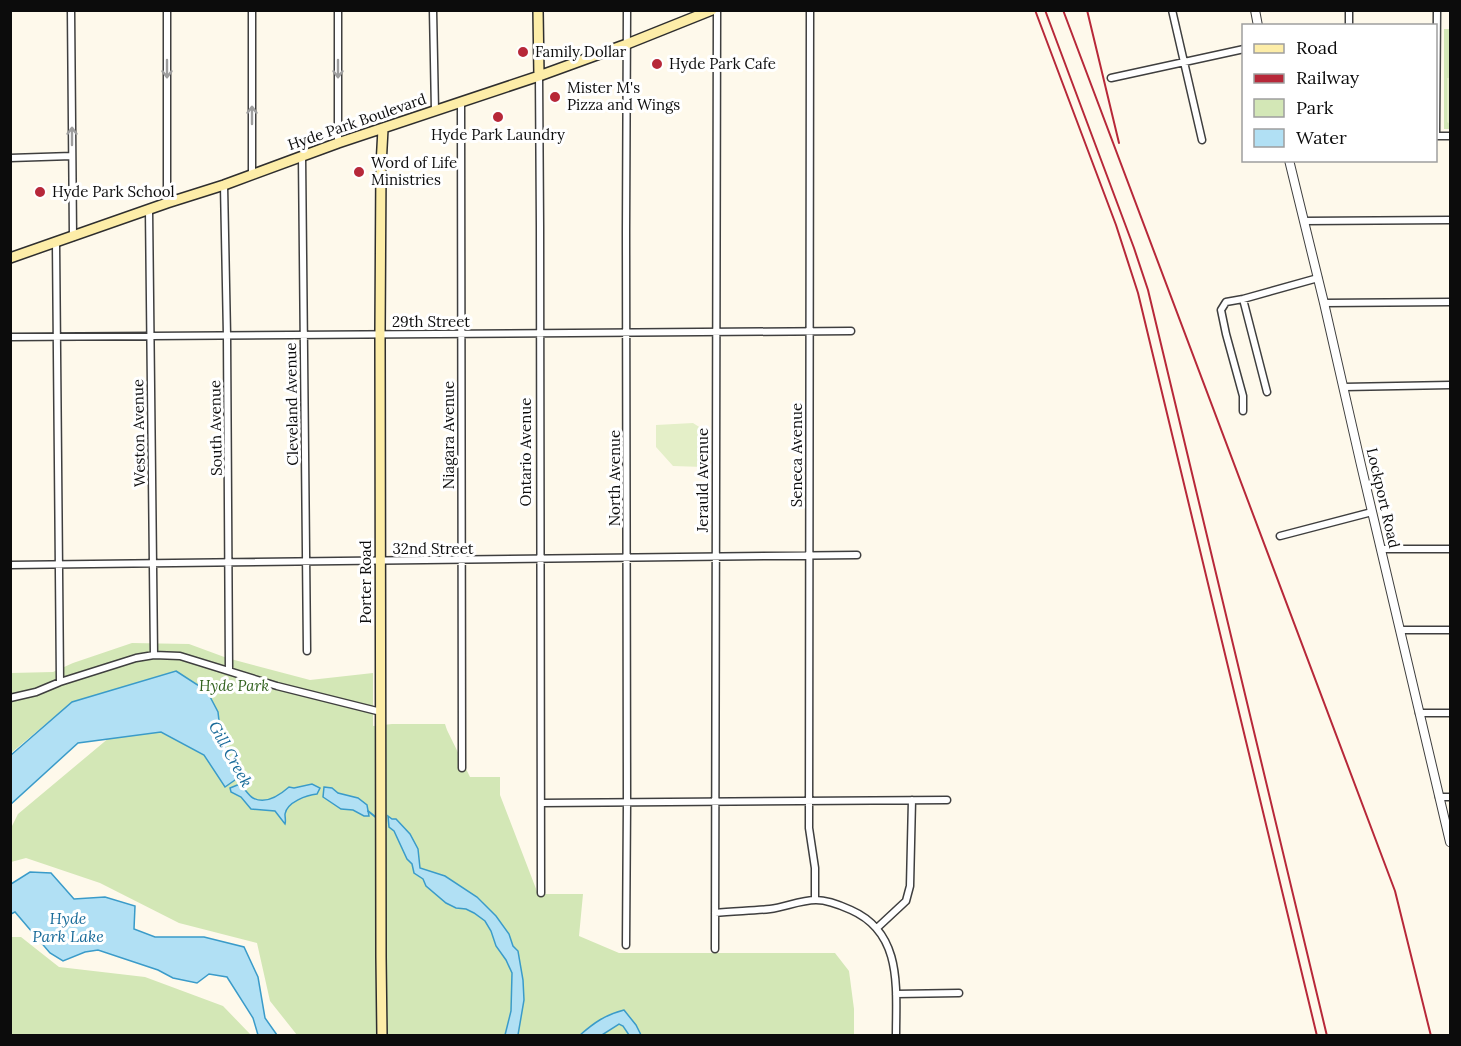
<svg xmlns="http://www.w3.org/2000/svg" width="1461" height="1046" viewBox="0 0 1461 1046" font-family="Lora,serif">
<rect width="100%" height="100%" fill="#fef9eb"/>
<!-- green -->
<path fill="#d3e7b6" d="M1444,29H1450V129H1444Z
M132,643L189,644L227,658L310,680L373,673V726L392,724H445L447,730L470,777H500V795L538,894H583L579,936L619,953H835L849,971L854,1009V1035H297L270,1001L257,943L179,923L100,883L26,858L11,862L10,830L18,814L128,722L72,702L11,753V673L53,672L73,663Z
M10,937H21L59,967L145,977L223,1006L251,1035H11Z"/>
<!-- pitch -->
<path fill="#e4efc8" d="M1447,78H1450V124L1447,122Z
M693,423L704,430L703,467L673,466L656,447V425Z"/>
<!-- water -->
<path fill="#b1e0f4" stroke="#3a9bc9" stroke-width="1.5" d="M176,671L207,691L218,712L221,738L233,766L235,780L225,787L204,755L161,732L78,743L11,804V755L72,702Z
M240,784C244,788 249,796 253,798C266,805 280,795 289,787L294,788L312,784L320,788L317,794C307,795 287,802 285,814C285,818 286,821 285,824L275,811L251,809L241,797L231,792L230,788Z
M324,787L332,788L338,793L358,798L367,805L369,816H364L353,810L341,809L323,797Z
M388,816L392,819H396L410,834L418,849L420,868L445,876L477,897L496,916L509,934L513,946L518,951L523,980L524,1000L518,1035H505L511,1011L512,973L506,960L496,946L491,931L485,921L474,913L466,909L456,908L446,903L426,886L423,879L414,873L412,864L407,859L394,831L389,827Z
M30,872L51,873L74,899L105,897L135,906L134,929L155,937H204L244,947L258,977L265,1018L277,1035H258L253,1018L227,977L209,974L197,983L173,978L158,970L98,950L85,952L63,961L50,953L15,912L11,914V884Z
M624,1010L636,1025L641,1035H629L623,1026L619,1024L602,1035H580C595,1022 605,1015 624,1010Z"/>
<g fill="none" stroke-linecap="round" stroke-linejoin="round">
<!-- stream -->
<path stroke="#3a9bc9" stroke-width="2" d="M368,811L378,819"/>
<defs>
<path id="minor" d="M71,10L73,237
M167,10V203
M252,10V174
M433,10L435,111
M810,10L809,828L815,868V900
M1172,10L1202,140
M1349,10V26
M539,76L540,227L541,893
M1111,78L1244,49
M461,102L462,768
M1436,136L1437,10
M1436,136H1450
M338,143V10
M302,156L307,651
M10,158L72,156
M224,185L227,335L229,671
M149,210L154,655
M1304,221L1450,220
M56,243L60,682
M1243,299L1267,392
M1324,303L1450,302
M10,337L851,331
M1344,387L1450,385
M1243,411V396L1226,334L1221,310L1226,302L1243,299L1318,278
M1280,536L1372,512
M1381,549H1450
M10,565L857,555
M1400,630H1450
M10,698L36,692L60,682L136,658L154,655L180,656L277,686L381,712
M1419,713H1450
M1439,797H1450
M541,803L947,800
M715,913C733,911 752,911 770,909C785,907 801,900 816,900C828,900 840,905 851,910C903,933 896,988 896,1036
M877,928L906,901L910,886L912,800
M626,945L627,803L626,231L627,10
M715,949L717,10
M896,994L959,993"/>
<path id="tertiary" d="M1255,10L1258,26
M1289,160L1324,303L1361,465L1450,842"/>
<path id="secondary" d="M538,10L539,76
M10,258L167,203L224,185L338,143L539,76L627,44L712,10
M382,1036L381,957L380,334L381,166L383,129"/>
</defs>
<!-- minor casing -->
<use href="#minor" stroke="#3f3f3f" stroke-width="9"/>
<!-- tertiary casing -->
<use href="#tertiary" stroke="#3f3f3f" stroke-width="10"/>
<!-- secondary casing -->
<use href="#secondary" stroke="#2e2e2e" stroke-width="12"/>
<!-- minor -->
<use href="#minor" stroke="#fff" stroke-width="6"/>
<!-- tertiary -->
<use href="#tertiary" stroke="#fff" stroke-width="8"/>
<!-- secondary -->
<use href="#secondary" stroke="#fdeda8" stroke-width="9"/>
<!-- rail -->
<path stroke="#b72839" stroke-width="2" d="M1035,10L1116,225L1138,293L1317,1036
M1045,10L1134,248L1148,290L1327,1036
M1063,10L1395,891L1431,1036
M1087,10L1119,143"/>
</g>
<!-- one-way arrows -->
<defs><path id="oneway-shaft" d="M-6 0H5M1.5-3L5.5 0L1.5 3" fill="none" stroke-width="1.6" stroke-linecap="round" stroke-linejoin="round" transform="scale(1.5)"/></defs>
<g stroke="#9e9e9e">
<use href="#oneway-shaft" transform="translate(167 69) rotate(90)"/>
<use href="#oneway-shaft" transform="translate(338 69) rotate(90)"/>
<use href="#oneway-shaft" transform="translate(252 115) rotate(-90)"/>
<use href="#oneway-shaft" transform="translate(72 136) rotate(-90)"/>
</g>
<!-- markers -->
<g fill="#b72839" stroke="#fff" stroke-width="2">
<circle cx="523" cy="52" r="6"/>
<circle cx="657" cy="64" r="6"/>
<circle cx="555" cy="97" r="6"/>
<circle cx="498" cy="117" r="6"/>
<circle cx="359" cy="172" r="6"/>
<circle cx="40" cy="192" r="6"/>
</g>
<g text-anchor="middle" stroke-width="6" stroke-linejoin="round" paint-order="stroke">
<!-- poi labels -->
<g font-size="15" fill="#0c0c0c" stroke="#fff" text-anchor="start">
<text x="535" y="57">Family Dollar</text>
<text x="669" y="69">Hyde Park Cafe</text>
<text x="567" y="93">Mister M's<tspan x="567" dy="17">Pizza and Wings</tspan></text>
<text x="498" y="140" text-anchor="middle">Hyde Park Laundry</text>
<text x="371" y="168">Word of Life<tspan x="371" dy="17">Ministries</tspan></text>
<text x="52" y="197">Hyde Park School</text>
</g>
<!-- street labels -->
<g font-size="15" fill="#0c0c0c" stroke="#fff">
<text transform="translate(357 122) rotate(-19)" y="5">Hyde Park Boulevard</text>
<text x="431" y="327">29th Street</text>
<text transform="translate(292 404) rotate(-91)" y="5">Cleveland Avenue</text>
<text transform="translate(216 428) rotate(-91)" y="5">South Avenue</text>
<text transform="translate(139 433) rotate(-91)" y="5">Weston Avenue</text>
<text transform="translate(449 435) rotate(-90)" y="5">Niagara Avenue</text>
<text transform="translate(526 452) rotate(-90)" y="5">Ontario Avenue</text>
<text transform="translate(797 455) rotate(-90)" y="5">Seneca Avenue</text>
<text transform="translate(615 478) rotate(-90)" y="5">North Avenue</text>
<text transform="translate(703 480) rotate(-90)" y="5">Jerauld Avenue</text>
<text transform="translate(1383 498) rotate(77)" y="5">Lockport Road</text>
<text x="433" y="554">32nd Street</text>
<text transform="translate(366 582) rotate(-90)" y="5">Porter Road</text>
</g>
<!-- park labels -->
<g font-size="15" font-style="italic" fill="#31611e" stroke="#fff">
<text x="234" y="691">Hyde Park</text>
</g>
<!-- water labels -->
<g font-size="16" font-style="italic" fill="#196b99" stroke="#fff">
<text transform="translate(231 754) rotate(61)" y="6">Gill Creek</text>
<text x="68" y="924">Hyde<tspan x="68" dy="18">Park Lake</tspan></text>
</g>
</g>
<!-- border -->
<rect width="1461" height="1046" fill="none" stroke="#0c0c0c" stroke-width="24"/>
<!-- legend -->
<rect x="1242" y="24" width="195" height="138" fill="#ffffff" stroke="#9e9e9e" stroke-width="1.5"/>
<rect x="1254" y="44" width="30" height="9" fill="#fdeda8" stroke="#9e9e9e" stroke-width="1.5"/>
<text x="1296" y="54" font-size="18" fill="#0c0c0c">Road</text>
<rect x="1254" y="74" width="30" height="9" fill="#b72839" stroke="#9e9e9e" stroke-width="1.5"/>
<text x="1296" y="84" font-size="18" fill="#0c0c0c">Railway</text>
<rect x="1254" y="99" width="30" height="18" fill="#d3e7b6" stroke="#9e9e9e" stroke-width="1.5"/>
<text x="1296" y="114" font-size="18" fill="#0c0c0c">Park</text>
<rect x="1254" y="129" width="30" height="18" fill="#b1e0f4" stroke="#9e9e9e" stroke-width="1.5"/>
<text x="1296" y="144" font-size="18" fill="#0c0c0c">Water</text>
</svg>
